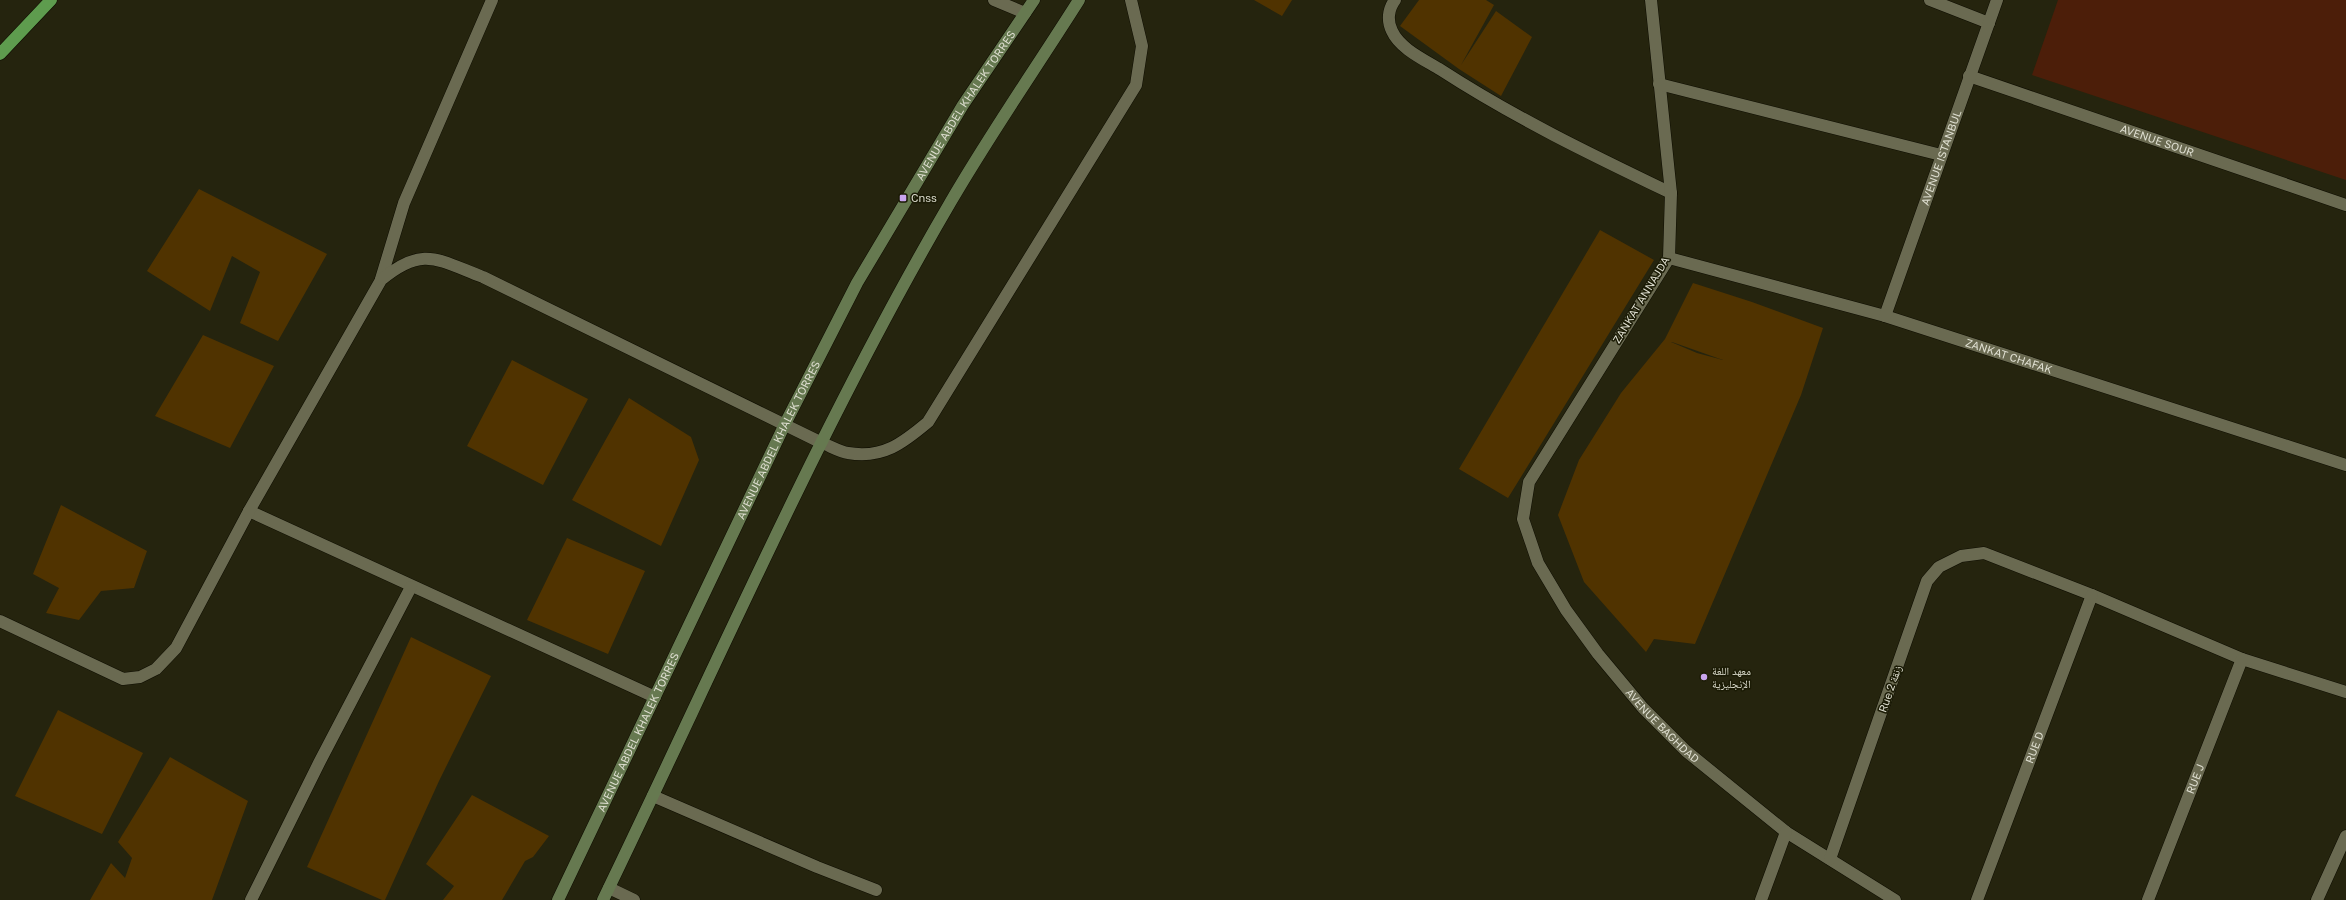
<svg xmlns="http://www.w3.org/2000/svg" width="2346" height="900" viewBox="0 0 2346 900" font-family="'Golos Text','Noto Naskh Arabic',sans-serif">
<rect width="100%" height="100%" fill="#25240e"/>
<!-- green -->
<path fill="#4c1e09" d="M2058,0H2346V180L2032,75Z"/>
<!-- building -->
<path fill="#503300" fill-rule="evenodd" d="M1254,0H1292L1282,16Z
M1419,0H1486L1494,5L1461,65L1496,11L1532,37L1501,96L1459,69L1400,26Z
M199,189L327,254L278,341L240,323L260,272L232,256L210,311L147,271Z
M1600,230L1654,260L1508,498L1459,469Z
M1693,283L1752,302L1823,328L1801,395L1695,644L1654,639L1646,652L1584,582L1558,515L1579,460L1621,393L1665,339ZM1671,342H1672L1723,360L1697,353Z
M203,335L274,366L230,448L155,416Z
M512,360L588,399L543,485L467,446Z
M629,398L691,437L699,460L661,546L572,500Z
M61,505L147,551L134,588L101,591L79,620L46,613L59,588L33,574Z
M567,538L645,571L608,654L527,620Z
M411,637L491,676L439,781L385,900H382L307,867Z
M58,710L143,753L102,834L15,796Z
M170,757L248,801L212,900H90L111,863L125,878L132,858L118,842Z
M472,795L549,836L533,857L525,861L502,900H443L454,886L426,864Z"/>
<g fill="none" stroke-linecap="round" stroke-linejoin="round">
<defs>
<path id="lane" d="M822,443C830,446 840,452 848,453C883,459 903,443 928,422L1136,85L1142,46L1131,0
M653,796L817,867L876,890"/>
<g id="street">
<path d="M994,0L1025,13"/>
<path d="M1395,0C1388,9 1387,21 1392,31C1400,49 1425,60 1441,70C1515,118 1592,155 1671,193"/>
<path id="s1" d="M1651,0L1671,193L1669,258L1529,482L1523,519L1538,563L1566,610L1598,654L1643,708L1686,751L1786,832L1895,900"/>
<path d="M1930,0L1989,23"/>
<path id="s2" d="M1969,76L2346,205"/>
<path d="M1659,84L1941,155"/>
<path id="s3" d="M1669,258L1885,316L2346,465"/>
<path d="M381,279L404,203L492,0"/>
<path id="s4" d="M1885,316L1997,0"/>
<path d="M249,511L655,697"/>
<path d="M0,621L123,679L140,677L156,669L176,648L249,511L381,280C423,245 438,260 483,277L822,443"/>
<path d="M1830,859L1927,581L1939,567L1961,556L1984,553L2092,595L2242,659L2346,692"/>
<path d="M609,888L634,900"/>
<path d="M251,900L319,763L411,587"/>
<path d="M1761,900L1786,832"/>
<path id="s5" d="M1977,900L2092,595"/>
<path id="s6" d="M2148,900L2242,659"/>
<path d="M2317,900L2346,836"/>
</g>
<g id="secondary">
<path id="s7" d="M558,900L785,424L857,283L963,105L1034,0"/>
<path d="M603,900C716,667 819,427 950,203C990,134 1036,68 1079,0"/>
</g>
<path id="highway" d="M0,54L51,0"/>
</defs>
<!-- lane casing -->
<use href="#lane" stroke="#0e0d00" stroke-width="13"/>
<!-- street casing -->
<use href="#street" stroke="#0e0d00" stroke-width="13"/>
<!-- secondary casing -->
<use href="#secondary" stroke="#0e0d00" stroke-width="13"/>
<!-- highway casing -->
<use href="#highway" stroke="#0e0d00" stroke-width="13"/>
<!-- lane -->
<use href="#lane" stroke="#6a6a51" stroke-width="12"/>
<!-- street -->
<use href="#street" stroke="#6a6a51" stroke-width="12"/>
<!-- secondary -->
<use href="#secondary" stroke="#667950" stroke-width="12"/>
<!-- highway -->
<use href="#highway" stroke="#5e9c4e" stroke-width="12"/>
</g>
<!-- markers -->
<g fill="#c9a5ee" stroke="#1b1b05" stroke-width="1.5">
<rect x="899" y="194" width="8" height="8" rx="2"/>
<circle cx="1704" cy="677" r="4"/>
</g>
<g text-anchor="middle" stroke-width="3" stroke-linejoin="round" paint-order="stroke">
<!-- street labels -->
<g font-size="11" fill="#deded0" stroke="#1b1b05">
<text dy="4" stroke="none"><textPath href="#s7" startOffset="894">AVENUE ABDEL KHALEK TORRES</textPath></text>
<text dy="4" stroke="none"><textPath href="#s2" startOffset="199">AVENUE SOUR</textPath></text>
<text dy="4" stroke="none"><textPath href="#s4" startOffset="168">AVENUE ISTANBUL</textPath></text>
<text transform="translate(1641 300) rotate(-59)" y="4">ZANKAT ANNAJDA</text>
<text dy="4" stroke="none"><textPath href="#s3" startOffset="354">ZANKAT CHAFAK</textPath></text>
<text dy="4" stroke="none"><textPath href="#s7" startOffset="510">AVENUE ABDEL KHALEK TORRES</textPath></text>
<text transform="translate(1890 689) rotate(-71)" y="4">Rue 2 زنقة</text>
<text dy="4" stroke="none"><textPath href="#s1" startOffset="813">AVENUE BAGHDAD</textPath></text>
<text dy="4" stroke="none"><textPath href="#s7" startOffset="186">AVENUE ABDEL KHALEK TORRES</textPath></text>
<text dy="4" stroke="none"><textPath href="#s5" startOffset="163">RUE D</textPath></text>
<text dy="4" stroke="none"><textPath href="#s6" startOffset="130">RUE J</textPath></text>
</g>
<!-- poi labels -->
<g font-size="11" fill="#deded0" stroke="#1b1b05" text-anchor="start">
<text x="911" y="202">Cnss</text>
<text x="1712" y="675">معهد اللغة<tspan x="1712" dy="13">الإنجليزية</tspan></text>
</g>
</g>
</svg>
